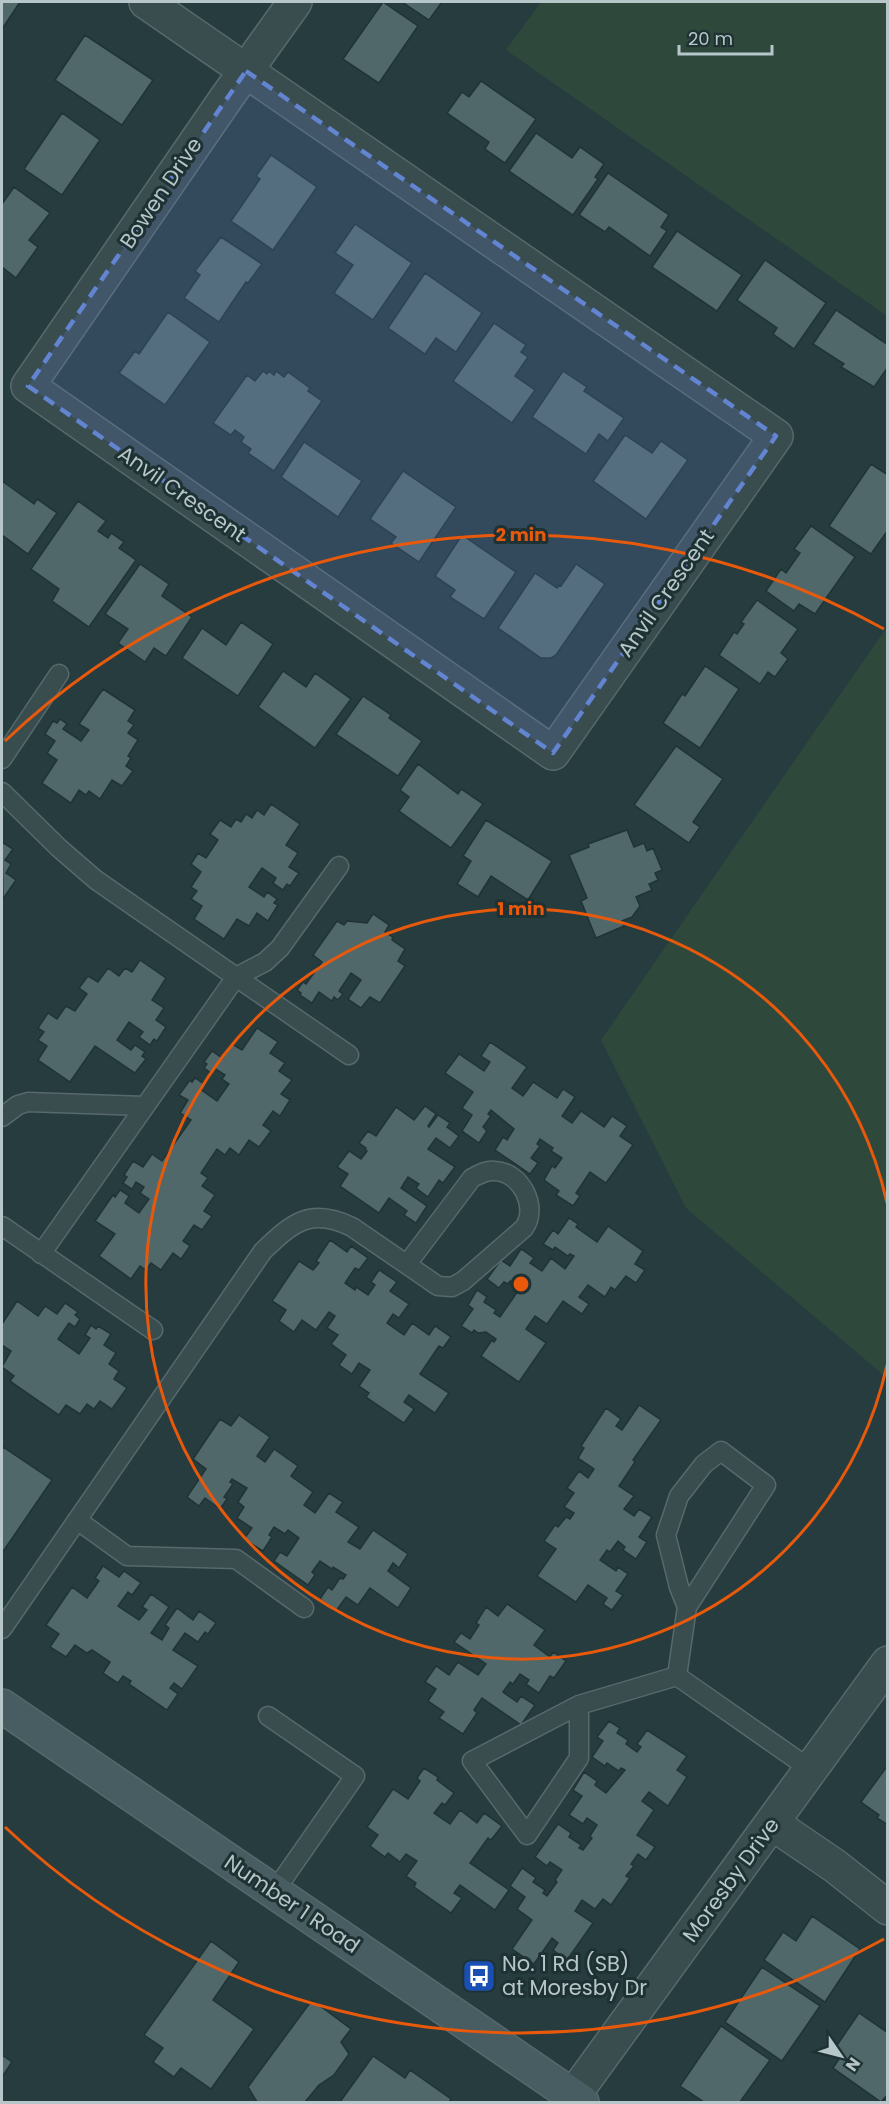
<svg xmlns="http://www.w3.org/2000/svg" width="889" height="2104" viewBox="0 0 889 2104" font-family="Poppins,sans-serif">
<rect width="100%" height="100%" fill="#263c3e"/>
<!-- green -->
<path fill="#2f483c" d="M541,2H887V316L506,50Z
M887,627V1378L686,1208L601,1040Z"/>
<!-- building -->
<path fill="#51686b" stroke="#203335" stroke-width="1.5" d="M2,2H20L2,29Z
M383,2L418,26L379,83L343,59Z
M402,2H442L429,20Z
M85,35L153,80L122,125L55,80Z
M481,81L536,119L505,163L485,149L489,142L447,113L462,92L469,97Z
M62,113L100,140L62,195L24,169Z
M536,133L572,158L580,147L604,164L595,177L598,179L573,215L509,171Z
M271,155L317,187L273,250L231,221L260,179L256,176Z
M608,173L669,215L661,227L667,231L650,256L609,227L605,232L579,215Z
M14,187L50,213L29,240L38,247L16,278L2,267V204Z
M355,224L412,263L373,320L334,293L353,265L335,253Z
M677,231L742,275L717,311L652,267Z
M221,237L262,264L248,283L246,282L219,322L184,298L200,275L195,271Z
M765,260L826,303L794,349L773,334L777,328L737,300Z
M425,273L482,313L456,352L436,338L425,354L388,328Z
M836,310L888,345V367L874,387L841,367L844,364L813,344Z
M168,312L210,342L165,405L119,373L135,351L139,354Z
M494,323L526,345L521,352L528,357L515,376L535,390L512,423L453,381Z
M263,371L267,374L269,371L274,375L276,371L284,377L288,372L310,388L308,391L322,401L274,471L248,453L251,449L241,442L244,437L235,430L231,435L213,423L247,375L255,381Z
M563,371L587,387L584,391L624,418L608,441L599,434L586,454L532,417Z
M625,435L652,453L661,441L688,460L646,519L593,481Z
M304,442L362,481L338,517L281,477Z
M871,464L888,475V530L871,554L829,526Z
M403,471L456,507L419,562L391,543L396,537L370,519Z
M2,481L34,504L37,499L57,513L28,554L2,535Z
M78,501L106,521L98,531L108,538L111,533L124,542L119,548L136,560L89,627L52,601L59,589L31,569Z
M811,526L855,557L815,614L799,604L794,611L766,591L781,569L786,573L800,553L794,549Z
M462,535L516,572L484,619L450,597L455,590L435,576Z
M140,564L169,584L162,596L192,617L166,656L154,648L145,662L118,643L128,629L105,614Z
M576,564L605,584L556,655L551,658H541L498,628L535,573L557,588L559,585L561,586Z
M757,600L798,629L781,653L788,659L775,677L768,672L760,684L719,655L734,632L737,634L744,624L741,622Z
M241,622L273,644L238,696L182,658L202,628L226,645Z
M705,666L739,689L700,748L663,723L682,694L685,696Z
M283,671L306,687L315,673L351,699L315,748L258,707Z
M103,689L135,710L128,721L134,725L128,733L138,740L128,756L131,758L126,766L133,771L122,786L112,780L100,799L89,791L86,795L79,790L71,803L42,783L57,760L47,753L55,741L45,734L53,721L57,723L60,719L67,724L63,729L81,741L89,730L79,724Z
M363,696L391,715L389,718L422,741L398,776L336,734Z
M676,746L723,779L693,822L700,827L689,843L634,805Z
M418,764L458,794L461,789L483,804L451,848L399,811L409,797L400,790Z
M271,804L300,824L286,845L298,853L289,867L299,873L290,886L287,884L283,890L273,883L276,878L262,868L249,887L264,897L267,892L277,899L274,903L278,905L268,921L257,913L249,926L237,919L224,939L194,919L202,906L191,899L197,891L191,887L201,872L191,864L198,853L206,858L218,840L210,834L220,820L231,827L236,819L241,822L246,814L252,818L257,810L264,815Z
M486,820L552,861L528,900L491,876L478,897L457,884L471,861L463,856Z
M627,830L634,847L644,843L647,851L653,848L662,870L655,873L658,880L649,884L652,890L636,897L640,906L632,917L622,921L624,926L596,938L581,901L587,898L569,855L589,847L588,844Z
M2,842L13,849L5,860L11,864L6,873L16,880L3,899Z
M373,914L389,925L385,932L393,937L392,940L405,949L398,961L405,966L380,1003L370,997L361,1008L348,999L361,980L351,973L339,991L343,994L338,1000L334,997L332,1001L319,992L312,1003L300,995L301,993L297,990L303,982L306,984L322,962L313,955L337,921L344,925L347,921L367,923Z
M140,960L166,978L152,1000L164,1008L156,1020L166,1027L157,1041L154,1039L150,1045L139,1037L143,1032L129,1022L117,1040L131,1050L135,1045L145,1052L142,1056L146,1059L135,1073L95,1046L70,1082L38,1060L47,1046L38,1040L44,1032L38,1028L48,1013L57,1019L66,1006L75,1011L87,994L79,988L88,976L98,982L108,968L119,976L125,968L132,972Z
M257,1028L278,1042L270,1053L285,1063L279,1071L292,1080L281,1094L290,1100L280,1116L273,1111L263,1125L271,1131L259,1147L249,1140L239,1155L230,1148L225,1155L217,1149L201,1173L208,1178L202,1186L215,1195L204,1211L212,1216L202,1230L194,1225L183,1241L190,1246L181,1259L173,1253L161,1270L151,1263L146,1270L140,1266L131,1279L99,1256L115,1234L95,1221L113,1195L115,1197L120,1190L129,1196L125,1203L139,1213L149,1199L140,1193L144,1187L136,1182L132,1189L123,1183L127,1177L124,1175L133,1161L143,1167L152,1154L162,1161L191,1120L180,1113L188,1100L179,1095L190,1080L192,1082L195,1078L204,1084L200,1089L217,1101L229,1084L222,1079L225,1075L214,1068L211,1073L204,1068L207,1064L204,1062L212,1051L222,1058L232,1044L242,1050Z
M490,1042L527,1067L512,1088L523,1096L533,1082L557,1098L563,1089L575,1097L562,1116L572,1123L581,1111L604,1127L612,1116L627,1126L620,1136L633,1145L606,1183L590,1172L576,1193L580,1196L573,1206L556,1195L559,1191L544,1180L552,1166L555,1168L562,1158L551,1151L553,1148L540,1139L537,1144L540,1146L531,1158L538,1163L530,1174L495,1150L503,1137L507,1140L514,1129L491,1110L488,1114L491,1116L483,1127L487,1131L479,1143L462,1131L472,1115L462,1108L473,1092L445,1073L459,1054L484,1071L490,1062L481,1056Z
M425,1106L436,1114L428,1126L429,1127L438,1115L450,1123L447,1127L459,1136L450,1148L436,1138L428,1149L455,1167L443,1183L439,1180L428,1197L416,1188L419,1184L408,1177L401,1188L427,1206L416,1223L404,1215L407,1211L389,1198L379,1213L340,1186L348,1174L337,1167L349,1151L361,1159L367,1151L365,1149L366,1148L359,1143L368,1131L376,1136L396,1107L414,1120Z
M569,1218L578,1224L576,1227L597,1242L608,1226L643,1251L635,1264L645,1270L636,1283L626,1276L615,1290L611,1287L605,1297L588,1285L579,1297L589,1304L582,1314L563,1301L547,1324L535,1316L526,1329L546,1343L519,1382L481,1356L492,1340L494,1342L496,1339L486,1332L478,1333L474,1330L472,1333L461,1326L473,1309L468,1305L477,1290L487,1297L484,1302L496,1310L494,1313L500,1317L520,1288L510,1281L508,1284L504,1282L499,1288L487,1279L501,1260L510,1266L521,1249L534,1258L530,1263L542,1271L551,1258L565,1269L574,1256L570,1254L568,1256L555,1247L553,1250L543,1244L553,1230L558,1234Z
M330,1240L347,1252L351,1246L368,1258L359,1270L355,1268L345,1283L355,1290L356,1287L368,1295L375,1285L371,1282L379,1270L397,1282L390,1291L409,1304L399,1318L393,1314L387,1323L404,1335L412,1323L429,1335L435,1326L451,1337L443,1348L439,1346L420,1374L449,1393L435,1413L409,1395L404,1402L414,1409L404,1423L366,1397L369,1393L359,1386L370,1370L359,1363L352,1374L339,1365L346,1355L331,1344L338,1335L327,1328L335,1316L329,1312L316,1330L302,1320L294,1332L279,1321L286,1310L272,1301L299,1261L313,1270L319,1263L316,1261Z
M17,1301L38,1316L45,1306L57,1314L65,1303L78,1312L75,1315L80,1319L75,1327L69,1323L58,1339L79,1354L90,1338L85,1335L91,1325L96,1329L98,1326L111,1334L104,1345L116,1353L109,1364L119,1371L114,1379L127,1388L112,1409L100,1401L94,1409L87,1404L80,1414L66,1405L59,1415L10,1381L14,1376L2,1367L11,1351L2,1345V1324Z
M639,1405L661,1420L633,1460L635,1462L619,1486L634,1496L624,1509L634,1516L639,1509L652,1517L639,1537L647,1542L636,1559L623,1550L625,1547L618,1541L610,1552L607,1550L600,1560L616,1571L618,1567L628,1574L616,1591L623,1595L612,1610L603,1604L607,1598L588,1585L576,1602L537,1576L556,1549L544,1541L555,1525L558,1527L566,1517L570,1519L574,1513L564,1507L574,1493L567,1488L579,1471L588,1478L594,1469L578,1458L584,1448L581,1446L606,1408L621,1419L616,1426L622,1430Z
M239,1415L270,1437L257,1456L265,1462L274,1449L298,1466L291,1476L313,1492L304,1505L315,1513L329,1493L343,1502L336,1512L359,1527L348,1542L360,1549L373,1530L408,1554L399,1568L393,1563L388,1571L411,1588L398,1608L370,1588L358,1605L346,1597L336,1611L320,1599L328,1587L332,1590L340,1578L343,1579L346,1575L333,1567L332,1569L320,1561L312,1572L315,1575L308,1585L274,1561L280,1552L287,1556L299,1538L288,1530L285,1534L274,1527L269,1535L272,1537L263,1551L244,1539L252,1528L237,1518L244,1507L238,1502L247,1488L232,1479L230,1482L233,1484L224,1497L227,1499L220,1509L205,1498L199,1506L187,1497L206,1469L193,1459L220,1419L231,1426Z
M3,1447L52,1480L2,1553V1450Z
M103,1566L119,1577L124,1571L141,1583L132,1595L128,1592L118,1606L139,1620L147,1610L142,1607L151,1594L169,1607L151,1633L162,1640L169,1628L165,1625L177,1608L193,1620L199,1611L216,1623L208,1634L205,1632L198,1642L185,1633L173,1650L198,1666L182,1689L174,1683L170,1688L178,1694L167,1710L129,1684L131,1681L123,1676L118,1683L103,1673L110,1662L92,1650L87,1653L75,1645L66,1657L50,1647L59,1634L46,1625L72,1587L87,1598L99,1581L95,1578Z
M507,1604L545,1630L534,1645L550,1657L553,1652L566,1661L554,1678L550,1676L539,1693L526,1684L529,1680L520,1674L513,1684L510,1682L503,1692L517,1702L521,1696L535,1705L521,1725L482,1698L474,1710L477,1713L463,1734L439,1718L444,1712L428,1701L436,1689L425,1682L436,1666L449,1675L458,1662L478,1675L486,1664L454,1642L461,1633L470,1639L479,1625L476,1623L486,1607L498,1616Z
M609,1721L620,1728L617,1733L628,1740L626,1744L637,1752L641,1747L637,1744L647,1730L687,1756L677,1770L687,1777L668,1806L649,1792L642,1801L654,1810L637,1835L655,1847L646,1860L638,1854L631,1864L634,1866L626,1876L630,1878L611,1905L603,1899L595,1909L582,1900L575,1911L593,1923L567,1960L553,1950L558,1943L552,1938L534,1964L512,1949L532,1920L517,1909L525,1897L510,1886L522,1868L536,1878L533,1882L545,1890L543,1893L547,1896L557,1882L555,1880L562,1870L550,1862L547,1866L535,1857L558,1824L571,1833L569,1837L581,1845L579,1848L583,1850L592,1838L590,1836L597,1825L587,1818L583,1824L569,1815L582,1796L573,1790L584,1772L597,1781L595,1785L606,1793L625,1770L621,1768L619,1771L607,1763L605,1766L592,1757L603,1741L597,1737Z
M888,1765V1825L877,1818L879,1815L861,1802Z
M424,1768L438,1777L437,1780L454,1793L445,1805L442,1803L434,1813L450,1824L460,1810L477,1823L484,1813L502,1826L491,1840L488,1838L470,1863L509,1890L495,1910L460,1885L454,1893L462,1898L451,1913L414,1887L416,1883L406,1876L417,1861L406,1854L400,1862L388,1853L385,1857L370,1846L378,1835L367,1827L393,1789L408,1799L420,1781L417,1778Z
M812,1916L860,1949L825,2002L764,1960L783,1932L796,1941Z
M211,1941L239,1962L213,2000L254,2029L211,2089L181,2068L174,2077L153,2062L163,2048L144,2035Z
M762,1967L820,2006L782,2061L725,2022Z
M312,2000L351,2029L341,2042L349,2054L334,2075L319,2085L305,2102H257L248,2087Z
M859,2013L888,2033V2094L881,2102L833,2068L839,2059L831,2054Z
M721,2026L770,2060L740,2102H704L680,2086Z
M2,2055L12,2062L2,2077Z
M373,2056L405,2078L410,2070L451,2099L449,2102H340Z"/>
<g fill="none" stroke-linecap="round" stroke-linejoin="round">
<defs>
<path id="lane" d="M2,759L59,674
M2,792L59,848L96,880L236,977L41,1254
M339,866L280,948L265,962L236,977L349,1055
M2,1117L18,1105L28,1102L144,1106
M2,1226L153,1330
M77,1520L127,1556L236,1559L304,1608
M2,1629L263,1251C293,1222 311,1207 352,1227L438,1286L452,1287L463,1281L524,1228C539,1207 521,1172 495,1171C486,1170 480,1174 472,1178L407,1264
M677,1676L687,1607L679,1587L666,1535L679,1496L704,1464L721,1451L766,1485L687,1607
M579,1705V1758L527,1835L472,1761L579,1705L677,1676L810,1769
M268,1716L355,1776L274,1892"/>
<path id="street" d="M146,2L776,436L553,753L28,386L227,97L295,2
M772,1823L835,1866L888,1908
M573,2096L888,1663"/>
<path id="secondary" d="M2,1706L582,2102"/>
</defs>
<!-- lane casing -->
<use href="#lane" stroke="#57696c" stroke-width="21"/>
<!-- street casing -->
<use href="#street" stroke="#57696c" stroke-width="36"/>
<!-- secondary casing -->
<use href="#secondary" stroke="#57696c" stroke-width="36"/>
<!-- lane -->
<use href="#lane" stroke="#394c4e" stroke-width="18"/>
<!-- street -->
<use href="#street" stroke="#394c4e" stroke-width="33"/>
<!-- secondary -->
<use href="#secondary" stroke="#485d61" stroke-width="33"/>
</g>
<!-- marked area -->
<path fill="#6284d1" fill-opacity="0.2" stroke="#6284d1" stroke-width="4.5" stroke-dasharray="12 8" stroke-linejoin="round" d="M246,71L776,436L553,753L28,386Z"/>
<!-- distance rings -->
<g fill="none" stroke="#e8590c" stroke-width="3">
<path d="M887 1365A375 375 0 1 1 887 1203"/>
<path d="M884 1939A749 749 0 0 1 5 1827M5 741A749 749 0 0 1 884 629"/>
</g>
<!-- icons -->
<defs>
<symbol id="bus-square" viewBox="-11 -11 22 22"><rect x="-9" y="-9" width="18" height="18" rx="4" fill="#1a4fb4" stroke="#1e3133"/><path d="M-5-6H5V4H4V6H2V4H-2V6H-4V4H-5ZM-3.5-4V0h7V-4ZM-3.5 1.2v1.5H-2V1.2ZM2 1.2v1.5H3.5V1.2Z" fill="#fff"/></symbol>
</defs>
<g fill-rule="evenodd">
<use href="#bus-square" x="460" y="1957" width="38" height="38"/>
</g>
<g text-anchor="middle" stroke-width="6" stroke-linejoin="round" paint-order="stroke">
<!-- street labels -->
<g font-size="21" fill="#b6c6c9" stroke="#1e3133">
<text transform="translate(161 193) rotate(-56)" y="7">Bowen Drive</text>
<text transform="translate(182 494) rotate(35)" y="7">Anvil Crescent</text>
<text transform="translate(666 593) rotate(-55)" y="7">Anvil Crescent</text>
<text transform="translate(731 1880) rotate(-54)" y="7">Moresby Drive</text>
<text transform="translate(292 1904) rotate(34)" y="7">Number 1 Road</text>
</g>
<!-- poi labels -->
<g font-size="21" fill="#b6c6c9" stroke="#1e3133" text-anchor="start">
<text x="502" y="1971">No. 1 Rd (SB)<tspan x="502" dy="24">at Moresby Dr</tspan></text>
</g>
</g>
<circle cx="521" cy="1284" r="9" fill="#e8590c" stroke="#1e3133" stroke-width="3"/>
<g font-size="18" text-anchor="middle" font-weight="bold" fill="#e8590c" stroke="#1e3133" stroke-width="6" stroke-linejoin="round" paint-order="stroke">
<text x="521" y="541">2 min</text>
<text x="521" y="915">1 min</text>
</g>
<!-- border -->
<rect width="889" height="2104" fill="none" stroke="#b6c6c9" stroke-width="6"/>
<!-- north arrow -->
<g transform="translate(841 2056) rotate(125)" stroke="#1e3133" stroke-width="4.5" paint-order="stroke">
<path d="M0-4.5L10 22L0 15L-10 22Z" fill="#b6c6c9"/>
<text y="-9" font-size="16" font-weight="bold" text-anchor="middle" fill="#b6c6c9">N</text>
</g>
<!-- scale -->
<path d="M679 45v9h93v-9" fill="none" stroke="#b6c6c9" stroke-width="3"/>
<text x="688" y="45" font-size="18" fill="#b6c6c9" stroke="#1e3133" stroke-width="4.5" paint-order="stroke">20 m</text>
</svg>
